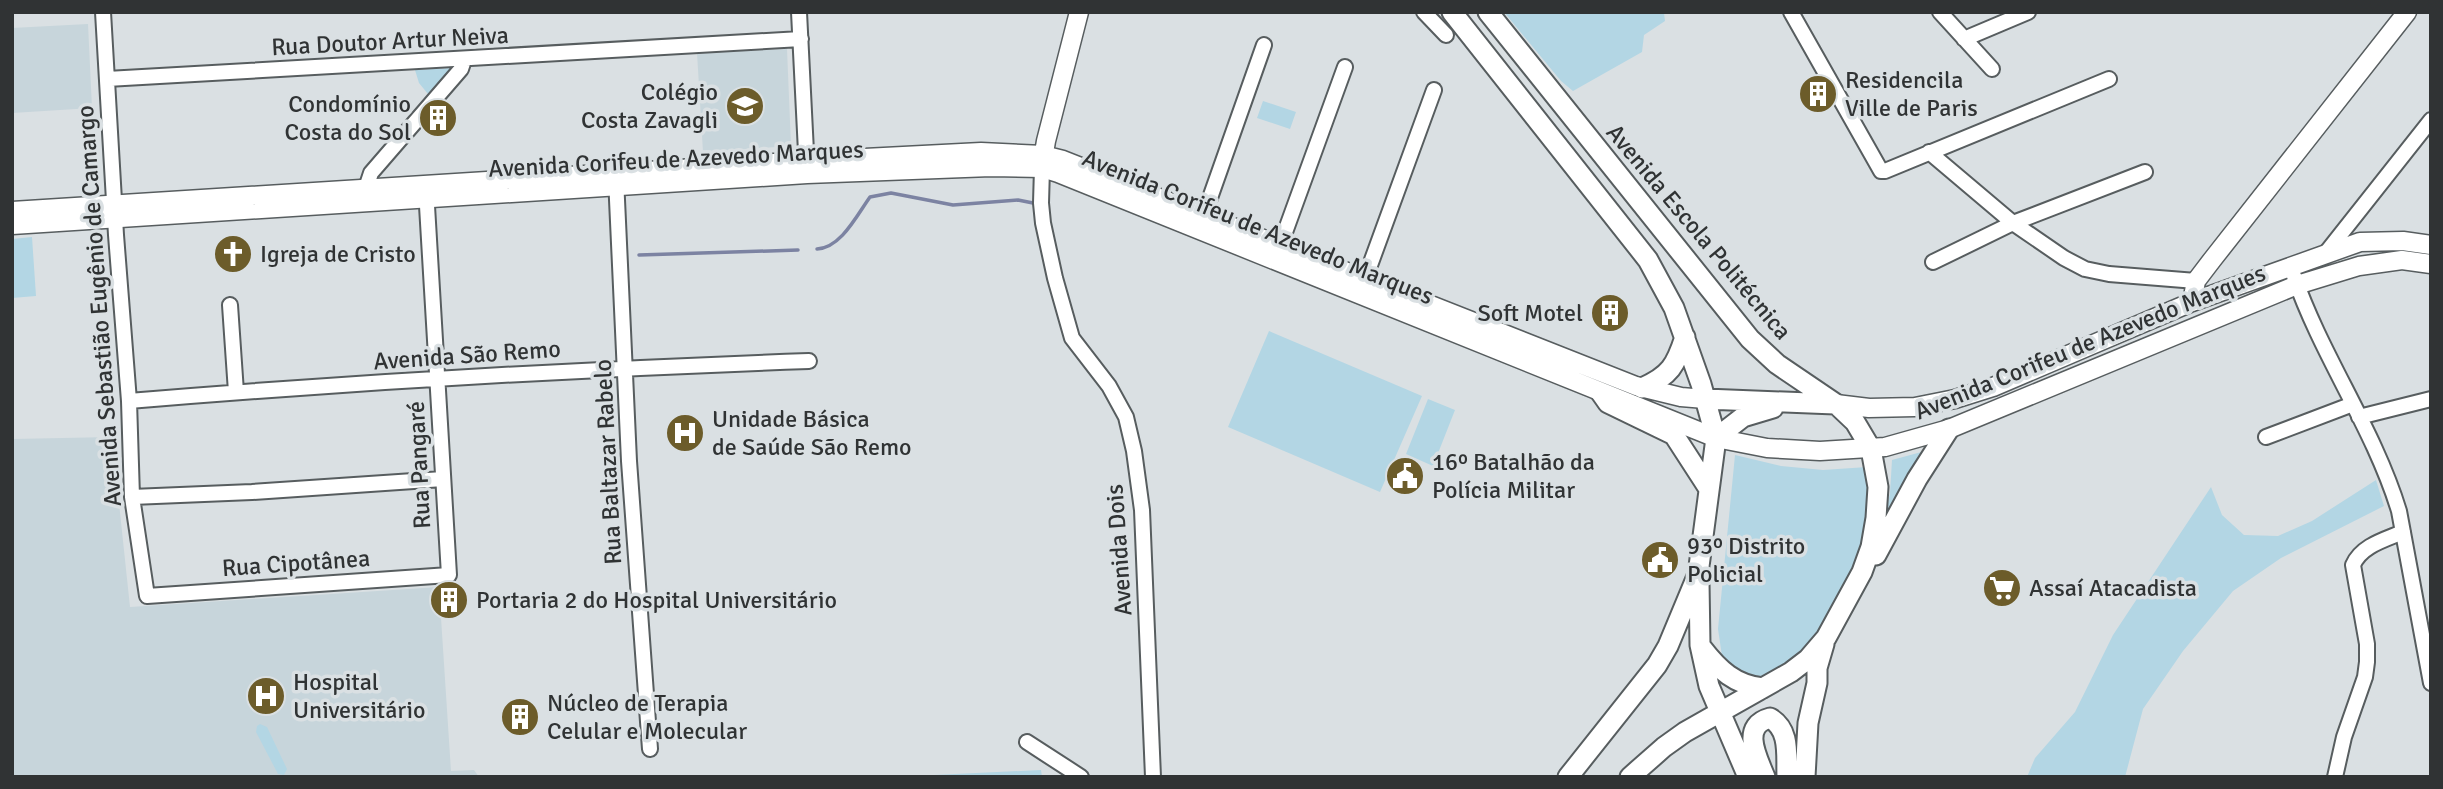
<svg xmlns="http://www.w3.org/2000/svg" width="2443" height="789" viewBox="0 0 2443 789" font-family="Signika,sans-serif">
<rect width="100%" height="100%" fill="#dae0e3"/>
<!-- built -->
<path fill="#c7d5db" d="M88,24L92,108L12,113V28Z
M787,49L791,146L703,152L697,53Z
M112,437L130,607L439,587L451,771L474,770L479,777H12V439Z"/>
<!-- green -->
<path fill="#b3d6e4" d="M1504,12H1662L1664,13L1665,21L1644,35L1642,52L1573,91L1561,81Z
M452,68L428,94L419,83L415,70Z
M1263,101L1296,112L1290,129L1257,118Z
M32,237L36,296L12,298V239Z
M1269,331L1422,396L1380,492L1228,427Z
M1428,399L1455,410L1433,466L1406,454Z
M1925,451L1881,538L1890,493L1892,460Z
M1735,455L1781,466L1823,470L1867,467L1873,495L1859,565L1832,618L1788,668L1763,680L1745,678L1722,656L1718,629Z
M2376,480L2384,506L2281,558L2233,591L2183,651L2143,709L2125,777H2027L2035,758L2075,712L2113,635L2211,487L2222,515L2244,535L2278,536L2312,521Z
M260,724L267,727L287,769L284,775L278,774L256,732L257,726Z
M1041,770L1042,777H892Z"/>
<g fill="none" stroke-linecap="round" stroke-linejoin="round">
<!-- stream -->
<path stroke="#7c83a2" stroke-width="3.5" d="M817,249C841,248 857,215 870,197L891,193L953,205L1018,200L1033,203
M639,255L798,250"/>
<defs>
<path id="minor" d="M103,12L116,235L129,401L132,497L147,596L449,575L426,189
M799,12L807,172
M1424,12L1446,35
M1791,12L1881,171H1885L2109,79
M1940,12L1992,69
M1964,39L2028,12
M107,79L801,39
M1929,152L2013,223L2064,258L2085,269L2109,274L2196,281
M1042,168L1041,203L1043,223L1055,278L1072,338L1109,386L1126,417L1134,451L1142,510L1153,777
M616,178L629,461L650,749
M366,198V188L371,173L461,69L464,60
M1204,215L1264,45
M1280,246L1345,67
M2325,254L2431,120
M1933,262L2013,223L2145,172
M2294,276C2322,357 2374,429 2399,511L2431,683
M1365,279L1434,90
M230,305L236,392
M129,401C356,382 582,369 809,361
M2359,417L2431,399
M2266,437L2353,404
M132,497L252,492L443,479
M1027,742L1081,777
M2335,777L2344,737L2365,677L2367,662V644L2353,565C2361,546 2384,540 2403,532"/>
<path id="major" d="M1042,165L1046,141L1079,12
M12,211L806,161L981,152L1043,155L1063,160L1636,386L1681,397L1705,399
M12,225L807,174L991,167L1042,168L1058,173L1716,438L1767,448L1820,451L1885,447L1949,429L2297,285L2359,266L2402,260L2431,264
M2192,302L2196,281L2212,260L2407,12
M1836,404L1869,408L1915,407L1955,399L1993,387L2192,302L2360,242L2403,241L2431,245"/>
<path id="highway" d="M1452,12L1648,260L1674,308L1701,384L1716,438L1698,574L1668,646L1657,665L1568,777
M1488,12L1750,339L1777,364L1836,404L1855,422L1871,449L1878,487L1876,518L1871,547L1862,572L1826,638L1808,659L1791,672L1685,732L1664,747L1630,777
M1642,388C1670,376 1676,365 1685,337
M1601,393L1608,403L1674,435L1709,489
M1705,399L1835,404
M1716,438L1743,417L1773,408
M1876,555L1917,479L1949,429
M1699,582L1700,645L1709,686L1748,777
M1702,648C1719,670 1735,685 1763,688
M1765,777C1757,757 1740,726 1770,718C1791,730 1786,756 1787,777
M1805,777L1808,723L1817,683V668L1824,644"/>
</defs>
<!-- minor casing -->
<use href="#minor" stroke="#575d5f" stroke-width="18"/>
<!-- major casing -->
<use href="#major" stroke="#575d5f" stroke-width="21"/>
<!-- highway casing -->
<use href="#highway" stroke="#575d5f" stroke-width="23"/>
<!-- minor -->
<use href="#minor" stroke="#fff" stroke-width="14"/>
<!-- major -->
<use href="#major" stroke="#fff" stroke-width="18"/>
<!-- highway -->
<use href="#highway" stroke="#fff" stroke-width="19"/>
</g>
<!-- icons -->
<defs>
<symbol id="building-disc" viewBox="-11 -11 22 22"><circle r="9.5" fill="#6c5c2a" stroke="#dae0e3"/><path d="M-4-6H4V6H1V3H-1V6H-4ZM-2.5-4.3h1.7v1.8h-1.7ZM.8-4.3h1.7v1.8H.8ZM-2.5-1h1.7V.8h-1.7ZM.8-1h1.7V.8H.8Z" fill="#fff"/></symbol>
<symbol id="school-disc" viewBox="-11 -11 22 22"><circle r="9.5" fill="#6c5c2a" stroke="#dae0e3"/><path d="M0-5L7-2L0 1L-7-2ZM-4 1L0 2.5L4 1V4Q0 6-4 4Z" fill="#fff"/></symbol>
<symbol id="church-disc" viewBox="-11 -11 22 22"><circle r="9.5" fill="#6c5c2a" stroke="#dae0e3"/><path d="M-1.2-6h2.4v3.5h3.3v2.4h-3.3V6h-2.4V-.1h-3.3v-2.4h3.3Z" fill="#fff"/></symbol>
<symbol id="hospital-disc" viewBox="-11 -11 22 22"><circle r="9.5" fill="#6c5c2a" stroke="#dae0e3"/><path d="M-5-5h3v3.5h4V-5h3V5h-3V1.5h-4V5h-3Z" fill="#fff"/></symbol>
<symbol id="civic-disc" viewBox="-11 -11 22 22"><circle r="9.5" fill="#6c5c2a" stroke="#dae0e3"/><path d="M-.6-6.5H3V-4.5H.6V-3L4-1V1h2V6H-6V1h2V-1L-.6-3ZM-1.2 2.5V6h2.4V2.5Z" fill="#fff"/></symbol>
<symbol id="supermarket-disc" viewBox="-11 -11 22 22"><circle r="9.5" fill="#6c5c2a" stroke="#dae0e3"/><path d="M-6-5.5h2.5l.6 2H6L4.5 2H-2.5L-4.4-4H-6ZM-1.5 3.2a1.3 1.3 0 1 0 .1 0ZM3 3.2a1.3 1.3 0 1 0 .1 0Z" fill="#fff"/></symbol>
</defs>
<g fill-rule="evenodd">
<use href="#building-disc" x="1796" y="72" width="44" height="44"/>
<use href="#school-disc" x="723" y="84" width="44" height="44"/>
<use href="#building-disc" x="416" y="96" width="44" height="44"/>
<use href="#church-disc" x="211" y="232" width="44" height="44"/>
<use href="#building-disc" x="1588" y="291" width="44" height="44"/>
<use href="#hospital-disc" x="663" y="411" width="44" height="44"/>
<use href="#civic-disc" x="1383" y="454" width="44" height="44"/>
<use href="#civic-disc" x="1638" y="538" width="44" height="44"/>
<use href="#supermarket-disc" x="1980" y="566" width="44" height="44"/>
<use href="#building-disc" x="427" y="578" width="44" height="44"/>
<use href="#hospital-disc" x="244" y="674" width="44" height="44"/>
<use href="#building-disc" x="498" y="695" width="44" height="44"/>
</g>
<g text-anchor="middle" stroke-width="7" stroke-linejoin="round" paint-order="stroke">
<!-- street labels -->
<g font-size="24" fill="#303334" stroke="#dae0e3">
<text transform="translate(390 41) rotate(-3)" y="8">Rua Doutor Artur Neiva</text>
<text transform="translate(676 159) rotate(-3)" y="8">Avenida Corifeu de Azevedo Marques</text>
<text transform="translate(1258 227) rotate(22)" y="8">Avenida Corifeu de Azevedo Marques</text>
<text transform="translate(1699 232) rotate(50)" y="8">Avenida Escola Politécnica</text>
<text transform="translate(99 306) rotate(-94)" y="8">Avenida Sebastião Eugênio de Camargo</text>
<text transform="translate(2090 342) rotate(-22)" y="8">Avenida Corifeu de Azevedo Marques</text>
<text transform="translate(467 355) rotate(-4)" y="8">Avenida São Remo</text>
<text transform="translate(608 462) rotate(-93)" y="8">Rua Baltazar Rabelo</text>
<text transform="translate(419 465) rotate(-93)" y="8">Rua Pangaré</text>
<text transform="translate(1119 550) rotate(-94)" y="8">Avenida Dois</text>
<text transform="translate(296 563) rotate(-4)" y="8">Rua Cipotânea</text>
</g>
<!-- poi labels -->
<g font-size="24" fill="#303334" stroke="#dae0e3" text-anchor="start">
<text x="1845" y="88">Residencila<tspan x="1845" dy="28">Ville de Paris</tspan></text>
<text x="718" y="100" text-anchor="end">Colégio<tspan x="718" dy="28">Costa Zavagli</tspan></text>
<text x="411" y="112" text-anchor="end">Condomínio<tspan x="411" dy="28">Costa do Sol</tspan></text>
<text x="260" y="262">Igreja de Cristo</text>
<text x="1583" y="321" text-anchor="end">Soft Motel</text>
<text x="712" y="427">Unidade Básica<tspan x="712" dy="28">de Saúde São Remo</tspan></text>
<text x="1432" y="470">16º Batalhão da<tspan x="1432" dy="28">Polícia Militar</tspan></text>
<text x="1687" y="554">93º Distrito<tspan x="1687" dy="28">Policial</tspan></text>
<text x="2029" y="596">Assaí Atacadista</text>
<text x="476" y="608">Portaria 2 do Hospital Universitário</text>
<text x="293" y="690">Hospital<tspan x="293" dy="28">Universitário</tspan></text>
<text x="547" y="711">Núcleo de Terapia<tspan x="547" dy="28">Celular e Molecular</tspan></text>
</g>
</g>
<!-- border -->
<rect width="2443" height="789" fill="none" stroke="#303334" stroke-width="28"/>
</svg>
